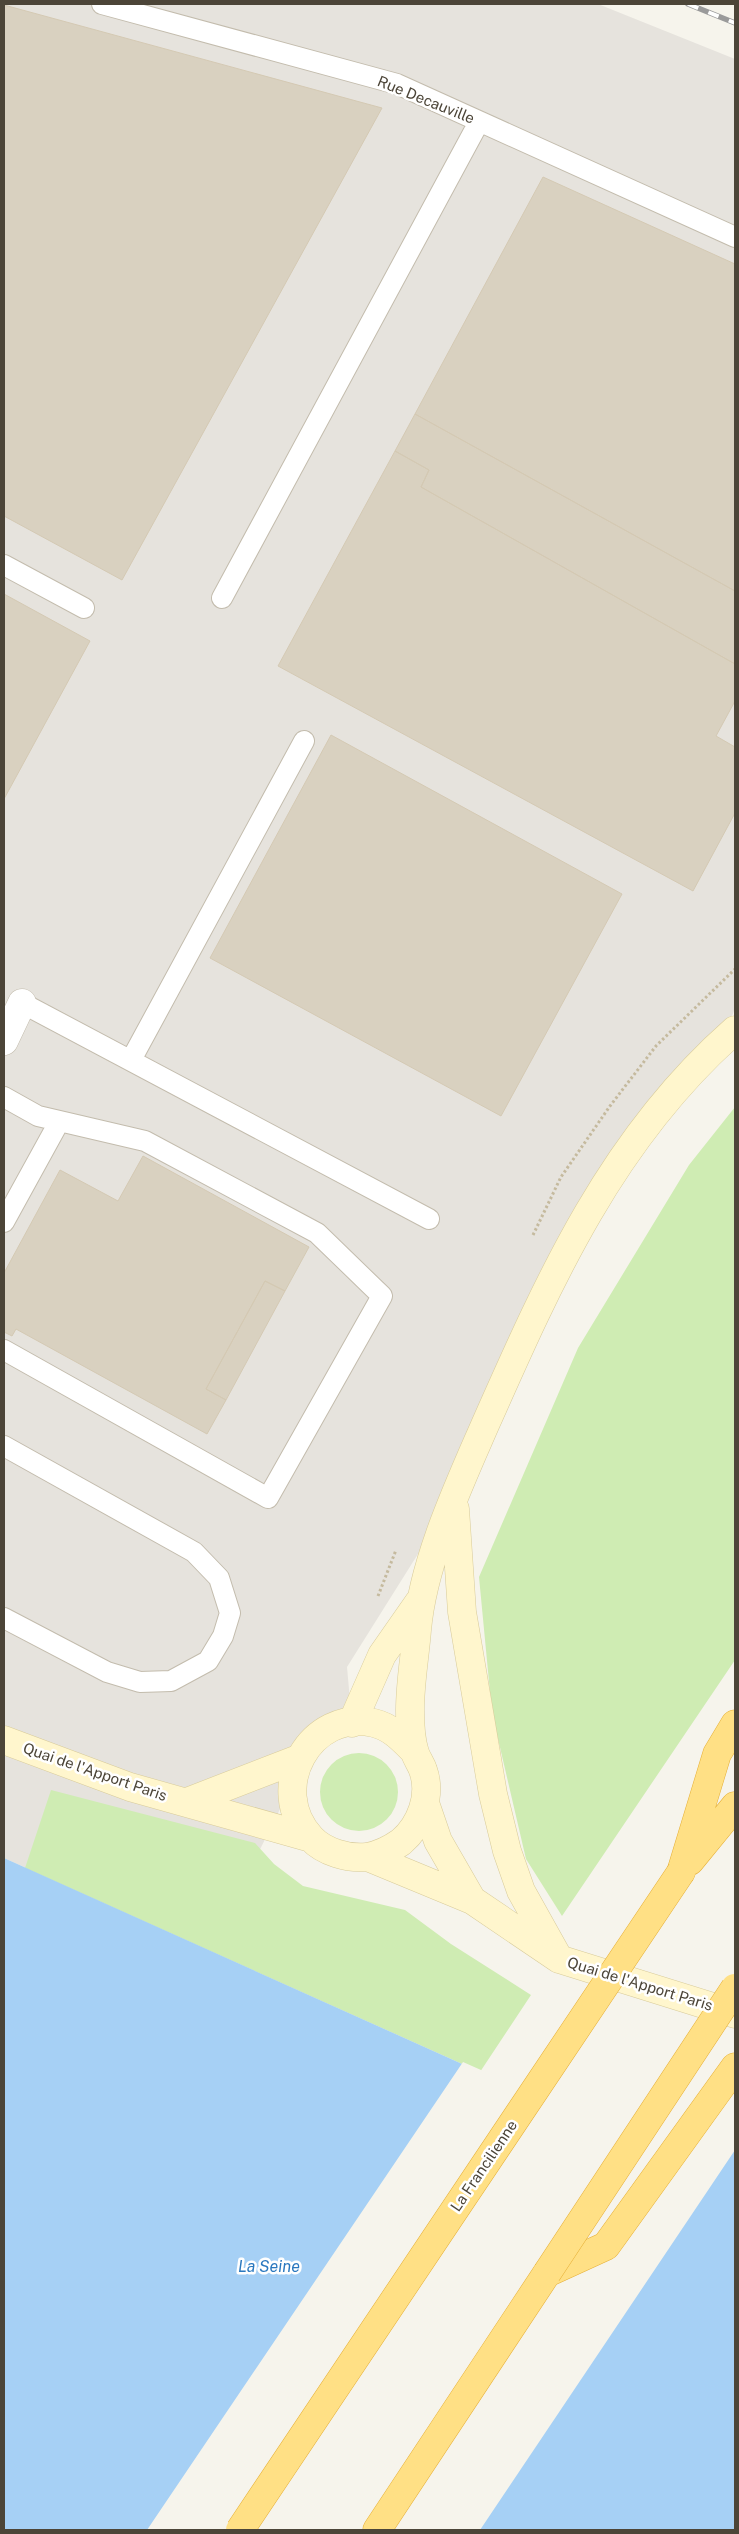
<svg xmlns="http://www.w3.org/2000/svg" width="739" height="2534" viewBox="0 0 739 2534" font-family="'Public Sans',sans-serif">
<rect width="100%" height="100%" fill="#f6f4ec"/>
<!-- industrial -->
<path fill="#e6e3dd" d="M4,4H598L735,59V1008L723,1041L597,1195L455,1495L347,1667L352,1723L336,1727L286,1797L210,1950L4,1858Z"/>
<!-- green -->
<path fill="#cfecb3" d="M735,1107V1660L562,1916L526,1859L492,1713L479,1577L578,1348L689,1165Z
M320 1792a39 39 0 1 1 78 0a39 39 0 1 1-78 0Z
M51,1790L255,1843L274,1864L303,1886L405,1910L451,1944L531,1995L480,2072L25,1868Z"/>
<!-- water -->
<path fill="#a6d0f5" d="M4,1858L480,2072L735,2123V2530H4Z"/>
<!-- pier -->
<path fill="#f6f4ec" d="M463,2062L481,2070L735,2120V2150L480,2530H147Z"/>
<!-- building -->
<path fill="#d9d1c0" stroke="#d4c9b3" d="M4,5L382,108L122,580L4,516Z
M543,177L735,264V591L415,414Z
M415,414L735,591V664L421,487L429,470L395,451Z
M395,451L429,470L421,487L735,664V701L716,736L735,747V813L693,891L278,666Z
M4,594L90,641L4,799Z
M331,735L622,894L501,1116L210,958Z
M143,1156L309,1247L285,1291L265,1281L206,1389L226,1400L207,1434L16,1329L12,1336L4,1332V1273L60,1170L118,1201Z
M265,1281L285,1291L226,1400L206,1389Z"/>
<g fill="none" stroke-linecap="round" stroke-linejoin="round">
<defs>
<path id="service" d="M102,4L397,84L735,237
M4,565L84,608
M222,598L479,122
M22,1003L429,1219
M131,1060L304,741
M4,1097L38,1116L145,1141L317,1233L382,1296L268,1498L4,1350
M4,1222L59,1122
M4,1446L194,1552L219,1578L230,1613L223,1636L208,1661L171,1681L140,1682L107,1672L4,1618"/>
<path id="minor" d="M4,1041L22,1003"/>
<path id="secondary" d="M455,1509L462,1612L493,1794L507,1851L521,1891L559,1959
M352,1723L382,1655L419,1602
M4,1740L130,1787L311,1838
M414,1751C402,1739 391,1727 374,1723C311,1708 265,1788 311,1838C324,1852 348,1859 367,1857C380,1855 391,1849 401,1842C421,1825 432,1795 423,1770C421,1764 417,1759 415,1753C411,1741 410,1723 410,1710C410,1683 415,1656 417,1630C423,1562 458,1487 485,1425C550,1278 612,1138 735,1030
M187,1802L298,1759
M425,1803L438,1841L472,1900
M368,1857L472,1900L559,1959L735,2014"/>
<path id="trunk" d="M690,1861L735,1806
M681,1872L717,1754L735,1724
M377,2530L547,2273L606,2246L735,2067"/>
</defs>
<!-- service casing -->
<use href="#service" stroke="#c3bcad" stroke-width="22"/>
<!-- minor casing -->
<use href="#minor" stroke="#c3bcad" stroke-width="29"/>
<!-- secondary casing -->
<use href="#secondary" stroke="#d8cb9a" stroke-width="29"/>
<!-- trunk casing -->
<use href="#trunk" stroke="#e6af36" stroke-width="29"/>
<!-- path -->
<path stroke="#c5ba9e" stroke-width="3" stroke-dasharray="2.5 2.5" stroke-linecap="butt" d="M533,1235L561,1177L610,1106L656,1046L735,969
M378,1596L396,1550"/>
<!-- service -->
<use href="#service" stroke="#fff" stroke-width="20"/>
<!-- minor -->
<use href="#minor" stroke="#fff" stroke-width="28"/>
<!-- secondary -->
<use href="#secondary" stroke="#fff6cd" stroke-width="28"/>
<!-- trunk -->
<use href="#trunk" stroke="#ffe085" stroke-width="28"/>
<defs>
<path id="rail" d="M688,4L735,23"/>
</defs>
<!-- rail casing -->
<use href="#rail" stroke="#9a9a9a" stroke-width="5.5"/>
<!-- rail -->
<use href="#rail" stroke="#fff" stroke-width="4" stroke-dasharray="11" stroke-linecap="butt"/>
<defs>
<path id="trunk-bridge" d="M547,2273L735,1988
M240,2530L681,1872"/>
</defs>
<!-- trunk-bridge casing -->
<use href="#trunk-bridge" stroke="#e6af36" stroke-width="29" stroke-linecap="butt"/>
<!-- trunk-bridge -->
<use href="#trunk-bridge" stroke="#ffe085" stroke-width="28"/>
</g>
<g text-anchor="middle" stroke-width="5" stroke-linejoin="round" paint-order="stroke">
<!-- street labels -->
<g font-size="15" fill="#4c4538" stroke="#fff">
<text transform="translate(426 100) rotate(22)" y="5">Rue Decauville</text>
<text transform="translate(95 1772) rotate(19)" y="5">Quai de l'Apport Paris</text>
<text transform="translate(640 1984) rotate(17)" y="5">Quai de l'Apport Paris</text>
<text transform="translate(484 2166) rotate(-56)" y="5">La Francilienne</text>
</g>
<!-- water labels -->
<g font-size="16" font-style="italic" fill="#2a78bf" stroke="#fff">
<text x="269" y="2272">La Seine</text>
</g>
</g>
<!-- border -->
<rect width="739" height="2534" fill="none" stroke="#4c4538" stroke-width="10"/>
</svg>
